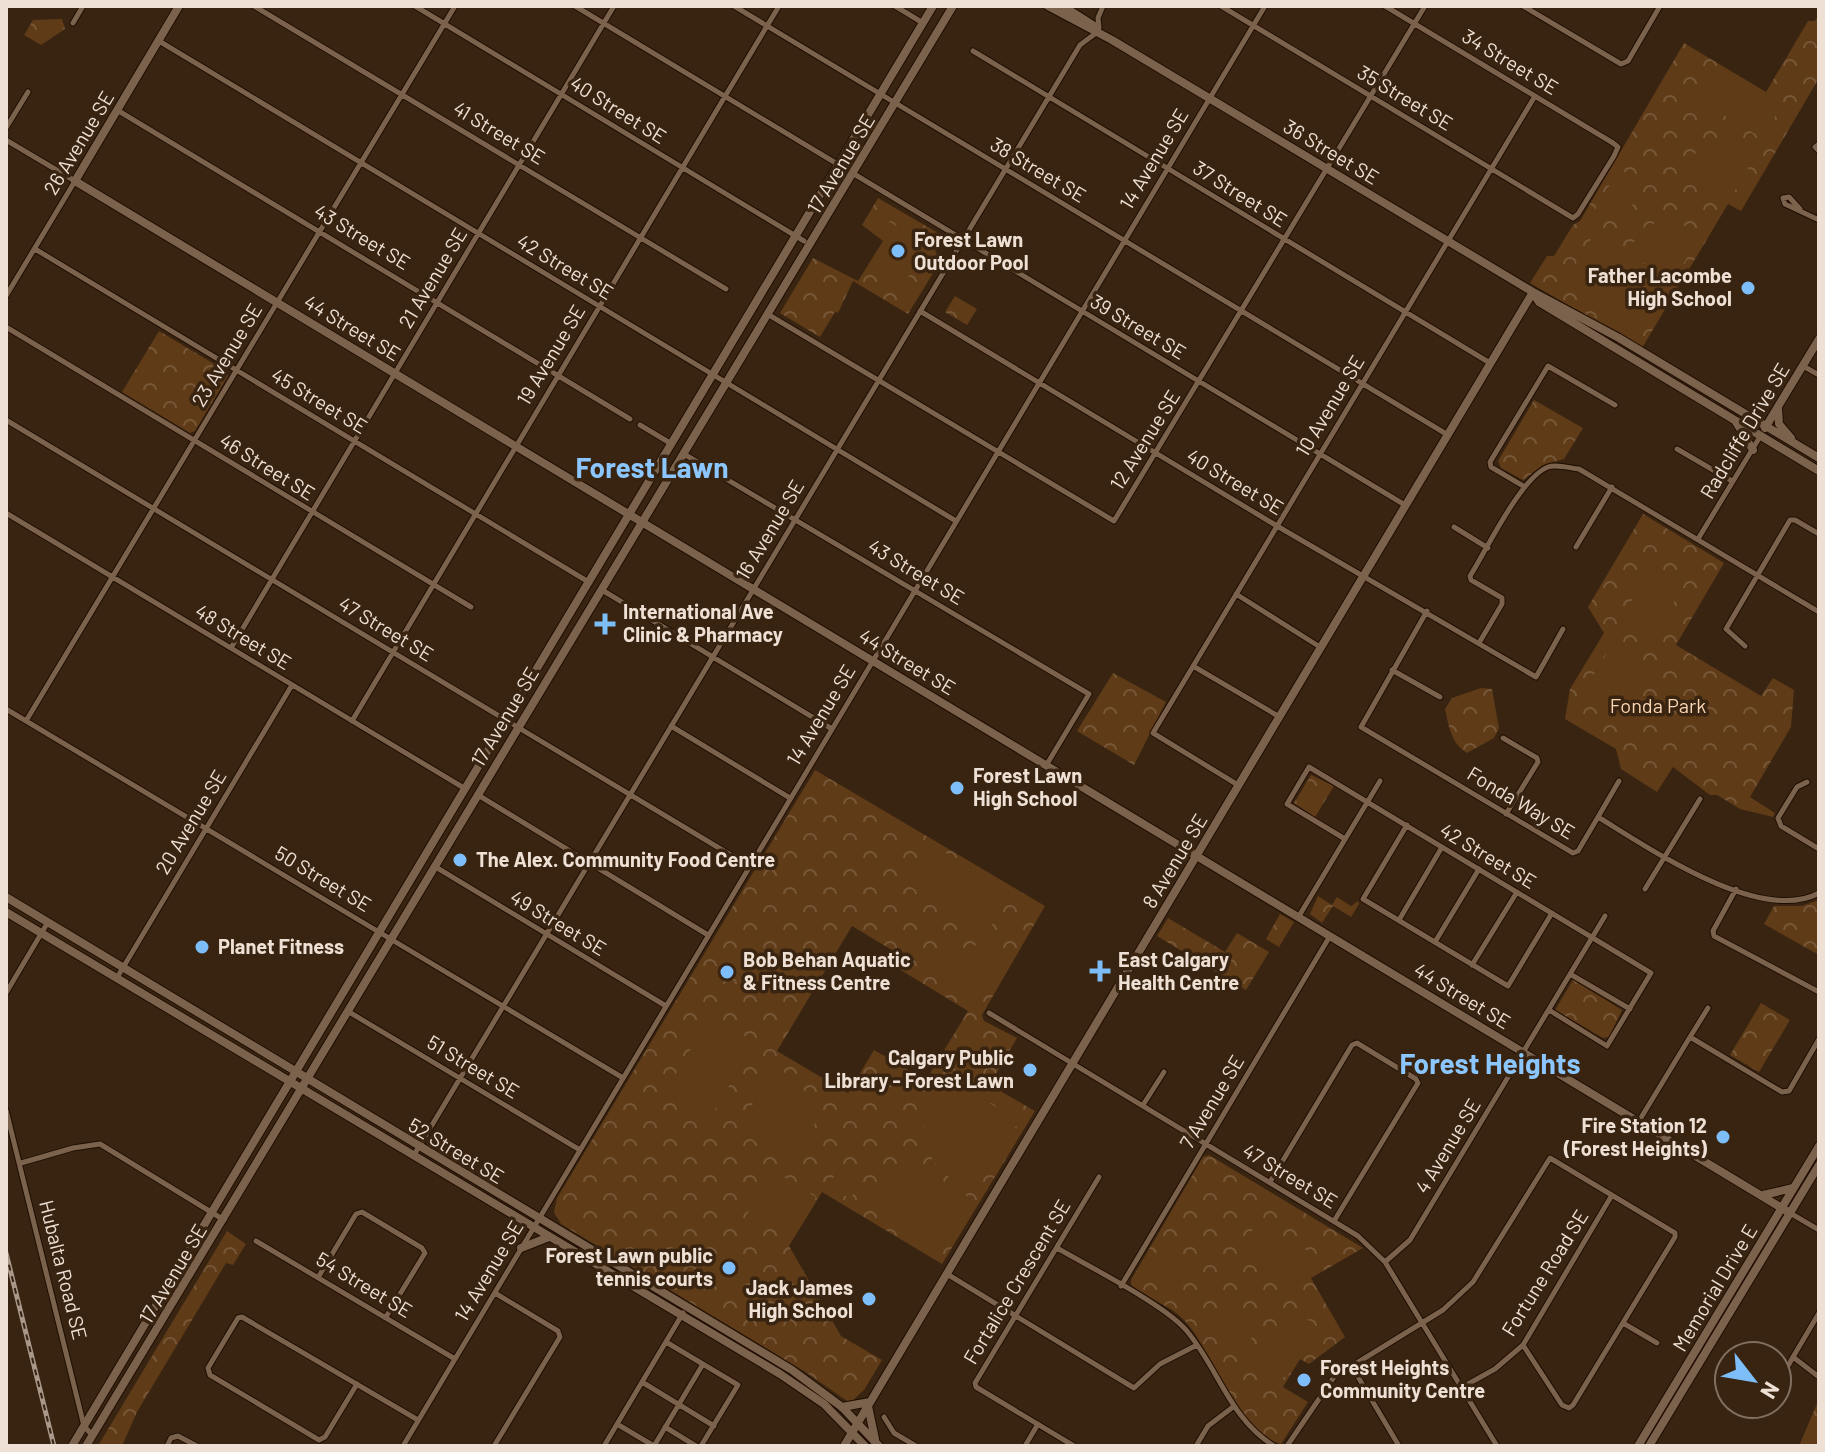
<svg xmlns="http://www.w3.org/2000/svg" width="1825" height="1452" viewBox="0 0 1825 1452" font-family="Barlow,sans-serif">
<defs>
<pattern id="park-crowns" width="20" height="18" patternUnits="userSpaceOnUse" patternTransform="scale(2)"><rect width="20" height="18" fill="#5f3b17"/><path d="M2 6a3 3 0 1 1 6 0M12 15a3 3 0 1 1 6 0" fill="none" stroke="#765738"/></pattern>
</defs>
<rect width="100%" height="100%" fill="#382411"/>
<!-- park -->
<path fill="url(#park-crowns)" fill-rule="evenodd" d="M1819,14V78L1741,211L1728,204L1642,348L1530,283L1547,256H1554L1573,225L1580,221L1684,43L1766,92L1808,21H1815Z
M62,19L65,29L41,45L24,35L33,20Z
M878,198L945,237L935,252L943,257L908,314L853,281L838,313L835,312L820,337L780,313L813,258L858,281L883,241L862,225Z
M955,296L977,309L967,325L945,312Z
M159,331L226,371L228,376L195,431L190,433L122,392Z
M1534,400L1583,428L1564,459L1543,465L1523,480L1501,468L1498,461Z
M1643,514L1724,563L1676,645L1761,696L1773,678L1794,690L1791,727L1750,797L1775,813L1773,817L1740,809L1717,795H1710L1673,767L1657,792L1621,769L1616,749L1565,719L1570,689L1604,633L1588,607Z
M1113,673L1166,702L1134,765L1077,731Z
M1481,688L1492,689L1499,728L1494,738L1467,753C1451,743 1449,727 1445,709L1452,698Z
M815,770L1045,906L982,1015L984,1021L1017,1038L996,1074L1001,1077L1002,1092L1035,1111L942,1264L822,1192L789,1246L841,1336L882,1360L864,1390L850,1403L807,1373L561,1224L554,1212L557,1198ZM852,926L905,958L899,969L968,1011L926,1080L874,1050L848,1093L777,1051Z
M1311,775L1334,786L1315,817L1294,803Z
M1318,896L1332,905L1337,897L1351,906L1358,901L1359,904L1351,917L1333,906L1322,923L1310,914Z
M1819,900V955L1764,924L1774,906H1802Z
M1280,914L1294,922L1279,947L1266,939Z
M1168,918L1225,952L1237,933L1269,952L1246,990L1157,936Z
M1573,980L1622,1010L1609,1037L1603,1038L1555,1010Z
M1761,1003L1790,1020L1759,1072L1730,1055Z
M1209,1155L1363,1248L1311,1278L1345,1337L1309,1364L1300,1359L1283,1387L1308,1402L1281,1444C1235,1435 1214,1350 1183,1319C1169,1305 1147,1298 1131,1285V1280L1203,1157Z
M227,1231L246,1244L233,1265L226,1263L137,1412L122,1446H98Z
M1819,1399V1446H1799Z"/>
<!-- pitch -->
<path fill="#5f3b17" d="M1722,68L1782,105L1762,138L1702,102Z
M1720,141L1733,144L1755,157L1731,197L1723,200L1682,175L1698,149Z
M1619,169L1645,184L1620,225L1595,210Z
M883,218L921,241L909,263L915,267L903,285L867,269L887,241L874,232Z
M1665,219L1679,222L1700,236L1676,276L1668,278L1627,253L1643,228Z
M1592,237L1661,279L1634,324L1565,282Z
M1653,565L1685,583L1652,638L1620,620Z
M1612,645C1651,666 1653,680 1630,717L1590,694L1587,686Z
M936,847L1011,893L987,933L911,887Z
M980,945L1005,955L979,1001L972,1002L930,975C943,955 956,948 980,945Z
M710,1016L755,1042L710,1118L666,1091Z
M776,1067C823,1098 822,1120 800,1168L740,1132L739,1126Z
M906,1071L923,1080L911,1100H904L892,1090V1082Z
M943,1075L1006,1113L1008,1110L1014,1114L1017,1126L1010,1130L973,1193C918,1162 910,1128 943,1075Z
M902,1156L970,1198L938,1251L869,1209Z
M833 1182a14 14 0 1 1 28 0a14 14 0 1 1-28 0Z
M772,1170L816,1197C796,1230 780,1235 745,1218Z
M1258,1221L1314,1255L1293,1290L1237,1256Z
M725,1246L750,1261L732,1291L707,1276Z
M1159,1248L1170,1251L1184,1267L1181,1280L1166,1291L1144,1273Z
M1236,1310L1249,1314L1259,1329L1241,1350L1217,1335L1220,1324Z
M1299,1318L1311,1321L1322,1336L1304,1357L1280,1342L1290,1322Z
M1262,1342L1294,1360L1287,1378L1254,1360Z"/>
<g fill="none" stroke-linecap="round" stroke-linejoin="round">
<defs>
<path id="street" d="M254,6L726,289
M415,6L804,241
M575,6L839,165
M734,6L1448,435
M895,6L923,23
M1221,6L1573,218L1578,214L1614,156L1618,147L1613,143L1385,6
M1523,6L1621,64L1628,61L1660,6
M73,23L83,6
M1099,28L1098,18L1103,6
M159,41L956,521
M973,51L1490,363
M117,110L630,419
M6,128L28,92
M6,140L75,181L6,296
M1819,144L1815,147L1819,151
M854,174L1405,505
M1800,209L1789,197L1783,198L1785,204L1819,220
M35,249L587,581
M920,311L1277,526L1536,677L1563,629
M769,315L1114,521L1425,6
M6,327L471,607
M1803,366L1819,375
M6,420L749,866
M640,425L670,443
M1677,449L1732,481
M684,454L1089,694L1047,764
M1525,487L1491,467L1490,462L1548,366L1615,405
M6,513L464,788
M1454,527L1488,548
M1698,539L1761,435
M1576,547L1612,487
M602,590L832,729
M1236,594L1320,647
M1427,611L1361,727L1573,853L1578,851L1598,817C1649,848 1760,925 1819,893
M1479,643L1502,604V598L1471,580L1470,576C1486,551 1521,477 1548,467C1557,464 1569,468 1579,469L1819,612
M1745,646L1726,629L1790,520H1795L1819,534
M231,648L614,6
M1193,666L1278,716
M1392,670L1440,697
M6,709L623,1078
M26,721L455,6
M352,721L779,6
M671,726L790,798
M1503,738L1537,758L1538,762L1506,814
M1807,782L1797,787L1778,818L1781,826L1819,849
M1238,785L1153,733L1535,96
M478,795L708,935
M1598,817L1619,781
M1407,825L1363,899L1508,986L1552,913
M1345,839L1287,804L1309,767L1651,973L1607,1046L1549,1010
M434,866L666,1006
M1645,889L1700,799
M1736,889L1713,931L1714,936L1819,992
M1299,916L1380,781
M1399,920L1442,847
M1435,942L1479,869
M1472,965L1517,892
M1570,974L1630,1009
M118,976L292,685
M6,993L48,922
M349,1012L580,1150
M989,1013L1358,1236L1385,1262L1497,1446
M1690,1037L1708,1008
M1143,1105L1164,1072
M6,1110L84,1426L92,1435
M1639,1121L1690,1037L1782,1092L1789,1091L1819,1039
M414,1155L1080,45L1096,33
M21,1163L73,1148L100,1144L224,1220
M1270,1182L1352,1045L1357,1043L1416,1079L1418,1083L1334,1221
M1790,1213L1819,1230
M256,1241L455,1359
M1057,1248C1088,1266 1165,1305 1186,1330C1219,1369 1229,1418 1274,1446
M1385,1262L1410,1240L1605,916
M947,1274L1134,1388L1160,1364L1197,1345
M319,1276L356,1214L362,1212L422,1248L425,1253L386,1317
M1121,1286L1330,936
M1819,1313L1793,1357L1819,1377
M1623,1323L1657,1343
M666,1342L738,1385L701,1446
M1351,1365L1399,1446
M642,1382L714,1426
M357,1384L325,1437L319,1440L210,1375L208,1368L238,1318L242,1317L418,1420
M1777,1386L1793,1357
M1459,1389L1495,1369L1523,1345L1612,1195
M884,1417L894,1433L916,1446
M617,1424L654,1446
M665,1427L696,1446
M167,1446L171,1438L178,1436L197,1446
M403,1446L1265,6
M494,1446L560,1337L558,1331L495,1293
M604,1446L683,1313
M654,1446L703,1364
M1025,1446L1038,1424
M1074,1446L976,1387L975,1383L1099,1177
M1196,1446L1208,1426L1233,1407
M1287,1446L1334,1377L1443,1310L1473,1282L1550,1158L1675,1233V1237L1573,1405L1569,1408L1562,1405L1523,1345"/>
<path id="secondary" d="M179,6L75,181L1790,1213
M1048,6L1112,40L1533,292L1619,338L1819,458
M1063,6L1096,27
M1533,293L1539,302L1819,471
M1778,408L1779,424L1791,438
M1736,422L1753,450
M1765,428L1819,339
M6,897L792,1370L842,1407L879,1446
M6,912L780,1374L824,1404L865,1446
M1763,1195L1793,1188
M521,1248L549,1237
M868,1406L875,1439
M842,1407L870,1402
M72,1446L933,6
M86,1446L953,6
M844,1446L1533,292
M1638,1446L1819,1146
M1649,1446L1819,1165"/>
</defs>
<!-- street casing -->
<use href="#street" stroke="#1f0d00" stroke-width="7"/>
<!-- secondary casing -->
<use href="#secondary" stroke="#1f0d00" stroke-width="10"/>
<!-- street -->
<use href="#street" stroke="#7a624d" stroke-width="5"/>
<!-- secondary -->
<use href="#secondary" stroke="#7a624d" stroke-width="8"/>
<defs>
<path id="rail" d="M6,1253L54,1446"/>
</defs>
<!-- rail casing -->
<use href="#rail" stroke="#a9988a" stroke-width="5"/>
<!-- rail -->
<use href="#rail" stroke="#382411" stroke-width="2" stroke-dasharray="6" stroke-linecap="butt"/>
</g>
<!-- markers -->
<g fill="#7dbef9" stroke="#382411" stroke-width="3">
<circle cx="898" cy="251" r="8"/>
<circle cx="1748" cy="288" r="8"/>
<path d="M601 612h8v8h8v8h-8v8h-8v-8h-8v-8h8z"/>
<circle cx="957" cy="788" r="8"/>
<circle cx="460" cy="860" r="8"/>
<circle cx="202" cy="947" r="8"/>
<path d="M1096 959h8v8h8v8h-8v8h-8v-8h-8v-8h8z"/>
<circle cx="727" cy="972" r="8"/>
<circle cx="1030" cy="1070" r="8"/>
<circle cx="1723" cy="1137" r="8"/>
<circle cx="729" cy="1268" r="8"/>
<circle cx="869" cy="1299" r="8"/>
<circle cx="1304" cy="1380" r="8"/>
</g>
<g text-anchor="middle" stroke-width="7" stroke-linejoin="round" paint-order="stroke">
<!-- street labels -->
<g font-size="20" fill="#eee0d4" stroke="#382411">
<text transform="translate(1510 62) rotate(31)" y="7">34 Street SE</text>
<text transform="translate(1405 98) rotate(31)" y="7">35 Street SE</text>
<text transform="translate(618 110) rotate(32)" y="7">40 Street SE</text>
<text transform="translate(499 133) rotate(31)" y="7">41 Street SE</text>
<text transform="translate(79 143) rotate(-59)" y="7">26 Avenue SE</text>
<text transform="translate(1331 152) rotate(31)" y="7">36 Street SE</text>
<text transform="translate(1154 159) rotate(-59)" y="7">14 Avenue SE</text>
<text transform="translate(841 164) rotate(-59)" y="7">17 Avenue SE</text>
<text transform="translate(1038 170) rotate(31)" y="7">38 Street SE</text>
<text transform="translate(1240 194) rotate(32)" y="7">37 Street SE</text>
<text transform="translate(362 237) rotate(31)" y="7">43 Street SE</text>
<text transform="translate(565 267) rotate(31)" y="7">42 Street SE</text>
<text transform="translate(433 278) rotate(-59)" y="7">21 Avenue SE</text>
<text transform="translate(1138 327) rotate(31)" y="7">39 Street SE</text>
<text transform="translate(352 328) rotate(31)" y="7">44 Street SE</text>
<text transform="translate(227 355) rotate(-59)" y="7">23 Avenue SE</text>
<text transform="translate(551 355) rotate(-59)" y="7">19 Avenue SE</text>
<text transform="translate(319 401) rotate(31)" y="7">45 Street SE</text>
<text transform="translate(1330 406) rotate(-59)" y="7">10 Avenue SE</text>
<text transform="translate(1745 431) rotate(-59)" y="7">Radcliffe Drive SE</text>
<text transform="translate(1145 440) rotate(-58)" y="7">12 Avenue SE</text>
<text transform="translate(267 467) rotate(32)" y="7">46 Street SE</text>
<text transform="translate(1235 482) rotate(31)" y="7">40 Street SE</text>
<text transform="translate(770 530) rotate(-59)" y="7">16 Avenue SE</text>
<text transform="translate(916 572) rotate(31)" y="7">43 Street SE</text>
<text transform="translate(386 629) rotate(31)" y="7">47 Street SE</text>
<text transform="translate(243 637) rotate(31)" y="7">48 Street SE</text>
<text transform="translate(907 662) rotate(31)" y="7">44 Street SE</text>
<text transform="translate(821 715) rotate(-59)" y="7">14 Avenue SE</text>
<text transform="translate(505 717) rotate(-59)" y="7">17 Avenue SE</text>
<text transform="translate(1521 803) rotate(31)" y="7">Fonda Way SE</text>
<text transform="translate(191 822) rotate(-59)" y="7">20 Avenue SE</text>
<text transform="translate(1488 856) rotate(31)" y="7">42 Street SE</text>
<text transform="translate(1175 861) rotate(-59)" y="7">8 Avenue SE</text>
<text transform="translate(323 879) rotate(31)" y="7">50 Street SE</text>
<text transform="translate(558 923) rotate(31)" y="7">49 Street SE</text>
<text transform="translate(1462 996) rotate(31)" y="7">44 Street SE</text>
<text transform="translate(473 1067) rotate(31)" y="7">51 Street SE</text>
<text transform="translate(1212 1102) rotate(-59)" y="7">7 Avenue SE</text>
<text transform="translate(1448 1146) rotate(-59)" y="7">4 Avenue SE</text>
<text transform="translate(456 1151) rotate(31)" y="7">52 Street SE</text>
<text transform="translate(1290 1176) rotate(31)" y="7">47 Street SE</text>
<text transform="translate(63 1270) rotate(76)" y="7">Hubalta Road SE</text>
<text transform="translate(489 1271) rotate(-59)" y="7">14 Avenue SE</text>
<text transform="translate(1545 1273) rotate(-58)" y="7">Fortune Road SE</text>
<text transform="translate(173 1274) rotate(-59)" y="7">17 Avenue SE</text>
<text transform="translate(1017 1282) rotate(-59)" y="7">Fortalice Crescent SE</text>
<text transform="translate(364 1285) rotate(31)" y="7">54 Street SE</text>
<text transform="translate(1715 1288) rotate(-59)" y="7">Memorial Drive E</text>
</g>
<!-- poi labels -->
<g font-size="20" font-weight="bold" fill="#eee0d4" stroke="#382411" text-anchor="start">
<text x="914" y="247">Forest Lawn<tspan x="914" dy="23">Outdoor Pool</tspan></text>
<text x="1732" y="283" text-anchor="end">Father Lacombe<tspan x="1732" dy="23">High School</tspan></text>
<text x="623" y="619">International Ave<tspan x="623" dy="23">Clinic &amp; Pharmacy</tspan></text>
<text x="973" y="783">Forest Lawn<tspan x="973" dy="23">High School</tspan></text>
<text x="476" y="867">The Alex. Community Food Centre</text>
<text x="218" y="954">Planet Fitness</text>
<text x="743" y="967">Bob Behan Aquatic<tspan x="743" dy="23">&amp; Fitness Centre</tspan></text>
<text x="1118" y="967">East Calgary<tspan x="1118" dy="23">Health Centre</tspan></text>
<text x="1014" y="1065" text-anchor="end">Calgary Public<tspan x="1014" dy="23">Library - Forest Lawn</tspan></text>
<text x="1707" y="1133" text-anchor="end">Fire Station 12<tspan x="1707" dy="23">(Forest Heights)</tspan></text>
<text x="713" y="1263" text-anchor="end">Forest Lawn public<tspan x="713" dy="23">tennis courts</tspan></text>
<text x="853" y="1295" text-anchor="end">Jack James<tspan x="853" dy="23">High School</tspan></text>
<text x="1320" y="1375">Forest Heights<tspan x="1320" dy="23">Community Centre</tspan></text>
</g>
<!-- park labels -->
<g font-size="20" fill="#fbd6b4" stroke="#382411">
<text x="1658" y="713">Fonda Park</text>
</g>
<!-- district labels -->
<g font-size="28" font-weight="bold" fill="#8bc7fe" stroke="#382411">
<text x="652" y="478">Forest Lawn</text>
<text x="1490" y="1074">Forest Heights</text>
</g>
</g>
<!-- border -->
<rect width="1825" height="1452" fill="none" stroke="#eee0d4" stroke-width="16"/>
<!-- north arrow -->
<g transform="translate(1753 1380) rotate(121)"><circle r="38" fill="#382411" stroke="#816f5f" stroke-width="2"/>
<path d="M0-6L14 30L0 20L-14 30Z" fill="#7dbef9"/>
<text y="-12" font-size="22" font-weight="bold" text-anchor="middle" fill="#eee0d4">N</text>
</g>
</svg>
